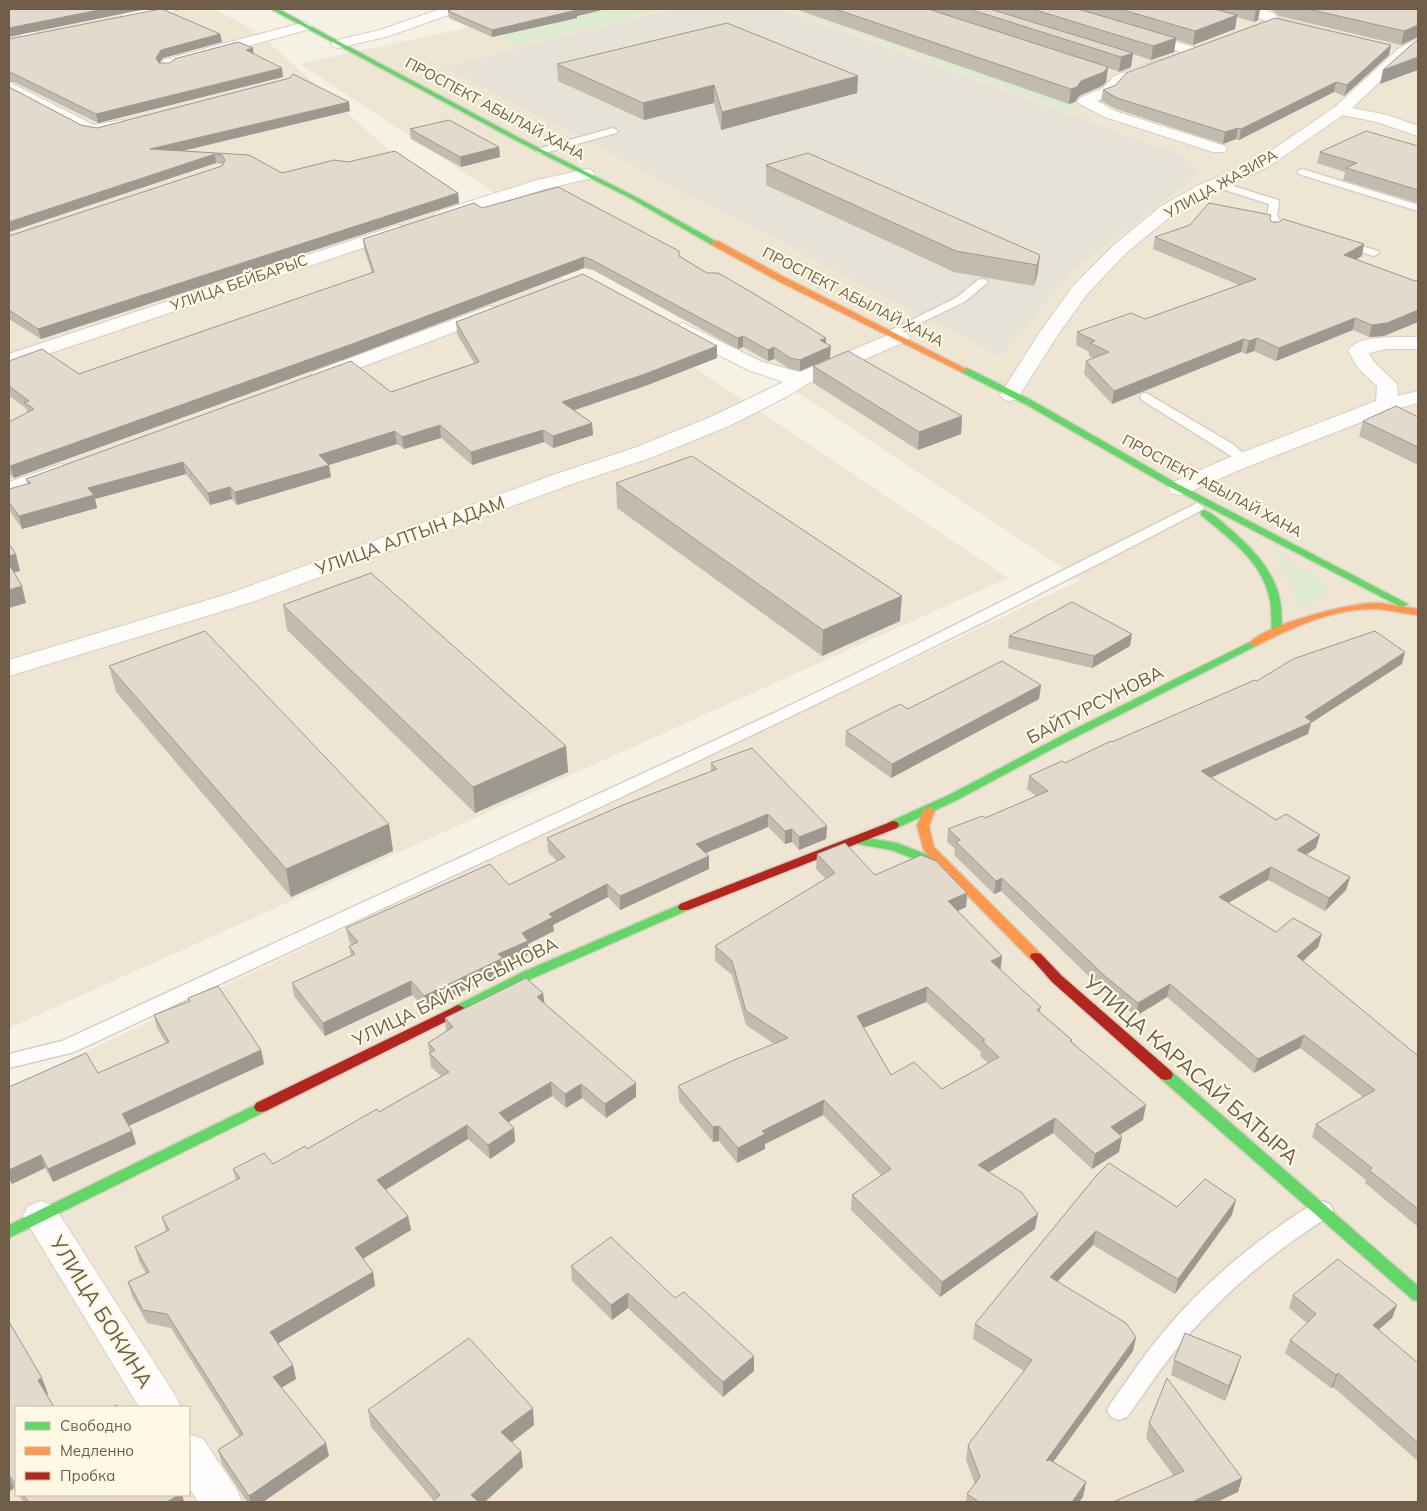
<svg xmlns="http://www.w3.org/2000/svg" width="1427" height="1511" viewBox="0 0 1427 1511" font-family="Mulish,sans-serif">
<rect width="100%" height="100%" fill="#f5f2e5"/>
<!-- residential -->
<path fill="#eee6d2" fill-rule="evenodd" d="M9,9H214L256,31L441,197L1008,578L9,1028Z
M552,9H1418V1502H9V1088L1081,580L300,64ZM16,1407H189V1495H16Z"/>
<!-- industrial -->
<path fill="#e6e2d7" d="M675,9H780L1186,157L1200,174L1073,270L1001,357L445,67Z"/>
<!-- green -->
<path fill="#ddecd0" d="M603,9H665L513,46L499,34Z
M789,9H813L1083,107L1069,111Z
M1272,553L1328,584L1321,596L1296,610V589L1289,574Z"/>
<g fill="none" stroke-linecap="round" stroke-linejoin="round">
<defs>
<path id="lane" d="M613,128L618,131L616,133L541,154L536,151L538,149Z
M1302,169L1418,205V211L1299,174L1297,172Z
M1217,181L1278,200L1279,202L1277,215L1282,225L1278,232H1270L1269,230L1272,225L1267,215L1269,204L1213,186L1212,184Z
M1342,240L1378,251L1379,253L1374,256L1338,245L1337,243L1338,241Z
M982,279L986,280L988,282L986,284L964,302L895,335H887L885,333L956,298L978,280Z
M1146,393L1234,445L1250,460L1244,464L1142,400L1140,397L1142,394Z
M1197,503L1204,507L1202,510C832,705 452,875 74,1052L9,1068V1054L62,1041L772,714L913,646Z
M1322,1201L1330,1204L1333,1210L1330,1216C1275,1250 1226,1291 1184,1340C1163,1364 1146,1391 1127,1417L1119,1420L1111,1417L1107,1410L1111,1403C1129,1378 1146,1352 1166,1329C1196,1293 1232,1261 1270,1233C1286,1222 1303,1208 1322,1201Z"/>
<path id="street" d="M150,9H178L171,13L128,21L121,17L123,14Z
M440,9H459L457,12L389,36L338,48L333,47L331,44L333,41L380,30Z
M1241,9C1253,8 1271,8 1278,18L1310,26L1312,29L1305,33L1266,24L1264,20L1243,12Z
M9,19L40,34L42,37L40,40C29,43 18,34 9,28Z
M305,22L312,26L310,29L174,66L171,70H161L159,67L163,60Z
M1139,31L1197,48L1199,51L1197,54L1192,55L1134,38L1132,35Z
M1418,38V48L1408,55L1352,108L1387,115L1418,126V136L1377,122L1343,115L1268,167L1209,194L1172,215L1126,253L1088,293L1059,333L1017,399L1010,401L1003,399L1000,395L1040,332L1074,285L1114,245L1160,207L1197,186L1256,161L1335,107L1398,49Z
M1158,60L1163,61L1165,64L1163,67L1124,82L1113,94L1097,101L1115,111L1225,146L1227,149L1225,152H1213L1105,117L1080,104L1077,101L1080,98L1103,88L1114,76Z
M9,82L94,125L122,120L128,122L130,125L128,128L98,135L84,132L9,93Z
M586,169L592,170L594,174L592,178L545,189L442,221L436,220L433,216L436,212L534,181Z
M398,225L404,226L407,230L404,234L9,367V354Z
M490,306L497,308L500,312L497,316L327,380L320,382L313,380L310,376L313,372Z
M683,323L762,362L800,372L893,333L900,331L907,333L910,337L907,341L809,383L786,397L731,425L653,457L569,485L249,603L9,676V660L231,593L553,475L637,447L715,415L783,382L748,370L676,333L673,329L676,325Z
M1396,337H1418V349H1386L1369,353L1374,362L1397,384L1398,396L1418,391V403L1392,410L1244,468L1187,493L1179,495L1171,493L1168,488L1171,483L1228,458L1376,401L1377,386L1359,369L1348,351C1357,337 1381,338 1396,337Z
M61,464L69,466L72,471L69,476L9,497V482Z
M41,1201L54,1206L175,1395L181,1407H139L23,1216L28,1206Z
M189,1434L203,1439L236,1488L242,1502H198L189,1487Z"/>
<path id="fast" d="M271,9H278L523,140L636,197L719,243L712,245L632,199L519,142Z
M961,368H967L1033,401L1176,483L1408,604L1403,607L1399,606L1170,487L1027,405L961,372Z
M1204,510C1213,513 1222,522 1229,528C1251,547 1274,570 1280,600C1282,610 1281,621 1282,631L1281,633L1277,634L1272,631C1271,621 1272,610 1270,600C1263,562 1229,538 1201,515V511Z
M1254,640L1258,641L1259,643L1258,645L1054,748L957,800L897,828H889L887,825L889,822L949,795L1071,731Z
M856,836L897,843L948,863L950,866L944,870L891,850L852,843L850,840Z
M684,903L688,904L690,907L688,910L533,978L463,1013H453L451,1010L453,1007L523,972Z
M1166,1070L1171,1071L1418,1286V1301L1413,1300L1161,1079L1159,1075L1161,1071Z
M261,1102L266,1103L268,1107L266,1111L9,1238V1225Z"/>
<path id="slow" d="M712,241H718L784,277L968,370L964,372H961L778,281L712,245Z
M1380,603L1418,609V615C1404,614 1390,610 1376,609C1335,608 1293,627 1258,645L1254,646L1249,643C1267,624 1354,601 1380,603Z
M929,807L935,811L929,826L934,847L1041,954L1042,957L1041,960H1031L924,851L917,826L923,811Z"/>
<path id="jam" d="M893,821L897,822L899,825L897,828L688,910H680L678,907L680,904Z
M1036,953L1041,954L1062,976L1171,1071L1173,1075L1171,1079L1166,1080L1161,1079L1052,982L1030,957L1031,954Z
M458,1005L463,1007L465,1010L463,1013L266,1111L261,1112L256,1111L254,1107L256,1103Z"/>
</defs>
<!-- lane casing -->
<use href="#lane" stroke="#d6cfc4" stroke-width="3"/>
<!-- street casing -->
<use href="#street" stroke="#d6cfc4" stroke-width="2"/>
<!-- fast casing -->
<use href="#fast" stroke="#d5cec2" stroke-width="3"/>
<!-- slow casing -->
<use href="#slow" stroke="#d5cec2" stroke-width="3"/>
<!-- jam casing -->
<use href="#jam" stroke="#d5cec2" stroke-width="3"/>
<!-- lane -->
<use href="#lane" fill="#fefdfb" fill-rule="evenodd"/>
<!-- street -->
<use href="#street" fill="#fefdfb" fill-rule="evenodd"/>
<!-- fast -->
<use href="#fast" fill="#63d668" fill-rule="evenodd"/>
<!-- slow -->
<use href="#slow" fill="#ff974d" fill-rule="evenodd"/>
<!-- jam -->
<use href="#jam" fill="#b3261e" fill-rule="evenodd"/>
</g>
<!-- wall -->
<path fill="#c2bbb0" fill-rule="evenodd" d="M452,9H606L577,16V18L492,37L449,18L448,11Z
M795,9H1260L1258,20L1254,22L1237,17L1235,29L1193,45L1176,40L1174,52L1151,60L1133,54L1131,67L1119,72L1108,68L1106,82L1102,86L1079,96L1075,102L1069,104Z
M1264,9H1418L1401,45L1279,16L1272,10Z
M220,34L222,42L163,58L159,63H170L254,54L283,77L98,123L14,82H9V39Z
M1391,45L1389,55L1344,96L1334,92L1239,140L1236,139L1223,144L1116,109L1101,101L1103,90Z
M557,64L858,76L857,93L721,130L714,103L644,120L558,81Z
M9,87L81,125L97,128L350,111L183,151L249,155L282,173L458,193L459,203L41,339L9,319V236L222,166L223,164L216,163L9,232Z
M410,129L499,147L500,157L461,167L411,139Z
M1418,146V203L1343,180L1345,172L1317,163L1320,152Z
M766,165L1040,255L1037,276L1034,286L954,272L766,185Z
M482,208L679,256L707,273L826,338V343L830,358L800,371L790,369L774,359L768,361L743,347L738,349L730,345L593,270L584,268L353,356L14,478L9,474V422L27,413L26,408L9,396V361L79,374L372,273L364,249L363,239Z
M1270,220L1272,222L1362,256L1356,259L1415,281L1418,280V322L1384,336L1369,337L1353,330L1276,361L1254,351L1246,354L1241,352L1112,404L1084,374L1086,361L1093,358L1089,356V352L1076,345L1077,332L1145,319L1239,285L1153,249L1155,237Z
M456,322L717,346V358L645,386L574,410L592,423L593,435L553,448L544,442L472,465L441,438L404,449L397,444L329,465L331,477L237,505L232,499L210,505L186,474L95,499L97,508L22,529L9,510V489L27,484L26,479L391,392L474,363L457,334Z
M813,366L962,416L961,434L918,450L813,383Z
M1418,417V465L1359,436L1363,421Z
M616,483L900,621L822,656L617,508Z
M283,605L566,746L568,772L475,813L287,630Z
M1009,636L1130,646L1092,668L1008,648Z
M1402,664L1311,723L1308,734L1211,778L1316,848L1306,855L1350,877L1346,890L1325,911L1268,880L1228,903L1276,932L1322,934L1318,947L1303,961L1418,1056V1227L1365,1183L1366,1180L1312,1137L1316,1124L1363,1097L1300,1048L1254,1073L1167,997L1136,1016L1103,990L1001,891L994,894L954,855L955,849L947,842L948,829L985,818L1036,796L1027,789L1029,776L1065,763L1112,742L1257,681Z
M109,666L389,824L393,851L291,897L116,692Z
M1041,685L1039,699L891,778L845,745L846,731L908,709Z
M711,763L827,826L826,839L799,850L792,842L785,844L768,827L706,853L709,856V869L620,910L608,897L553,925L554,931L528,944L529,954L503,966L504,971L426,1009L412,995L325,1036L294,996L292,983L351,956L349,946L352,945L349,941L346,928L509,885L557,861L548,852L547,838L711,772Z
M817,854L875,875L967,893L966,907L958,911L1002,956L1001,970L1041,1007L1040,1012L1072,1040V1042L1143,1120L1120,1135L1119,1152L1092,1169L1053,1133L989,1172L1035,1229L940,1297L851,1210L852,1195L881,1175L823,1115L765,1144V1149L737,1163L719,1141L713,1142L679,1101L678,1086L774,1044L746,1025L732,975L715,961V946L826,879L816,869ZM926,1002L981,1052L980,1056L988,1063L942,1089L891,1075L863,1028Z
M543,993L544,1003L636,1097L606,1118L582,1098L566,1108L552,1096L508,1122L514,1128L515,1142L490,1159L468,1139L386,1190L408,1216L411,1230L363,1259L373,1272L375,1286L278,1343L293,1365L296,1379L281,1388L329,1456L263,1502H247L222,1464L218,1450L239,1436L171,1328L147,1323L132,1296L128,1282L146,1273L139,1261L135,1247L166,1231L162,1217L236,1180L233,1169L273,1164L307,1149L379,1112L441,1076L431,1067L428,1043L446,1031L445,1018Z
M188,998L261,1050L264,1064L129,1126L132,1131L136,1144L53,1182L45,1168L12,1184L9,1179V1087L98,1073L166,1043L157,1028L154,1015L189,1001Z
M1096,1176L1177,1207L1232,1215L1175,1294L1093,1245L1057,1282L1136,1337L1133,1351L1053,1462L1086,1482L1083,1497L1079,1502H966L967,1494L975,1484L966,1460L968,1445L1024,1371L973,1339L975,1324Z
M571,1266L675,1298L754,1356V1371L723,1397L628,1308L612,1320L572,1281Z
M1293,1295L1397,1305L1392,1318L1378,1330L1418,1363V1461L1333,1387L1331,1388L1285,1353L1290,1340L1307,1323L1289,1308Z
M9,1322L48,1394L16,1407V1492L14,1488L9,1492Z
M1174,1360L1236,1371L1225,1401L1171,1375Z
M368,1410L534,1425L512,1442L523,1467L434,1501L371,1427Z
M1149,1423L1242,1478L1238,1492L1173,1475L1146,1438Z
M18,1495H182L184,1502H24Z"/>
<!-- shaded-wall -->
<path fill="#9e9990" d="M104,9H145L9,37V28Z
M575,9H606L577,16V18L492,37V30Z
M1256,9H1260L1258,20L1254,22Z
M1237,15L1235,29L1193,45L1195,31Z
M1418,25V37L1401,45L1404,31Z
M220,34L222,42L163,58L157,66L156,58L161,50Z
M1176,38L1174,52L1151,60L1153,46Z
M1391,45L1389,55L1344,96L1347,85Z
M253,48L254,57L246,50Z
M1133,53L1131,67L1119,72L1121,57Z
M1418,57V70L1380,84L1383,70Z
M1108,67L1106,82L1102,86L1079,96L1075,102L1069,104L1071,89L1081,81Z
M282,68L283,77L98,123L96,114Z
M858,76L857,93L721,130L722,112Z
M1336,82L1334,92L1239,140L1241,129Z
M714,85V103L644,120L643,103Z
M349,102L350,111L152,158L150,149Z
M1238,128L1236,139L1223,144L1225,132Z
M499,147L500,157L461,167L460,157Z
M215,154L216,163L9,232V222Z
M458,193L459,203L41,339L38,329Z
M1364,244L1362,256L1342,267L1344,255Z
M1040,255L1037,276L1034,286L1037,265Z
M584,257V268L353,356L14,478L10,466Z
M1418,310V322L1384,336L1369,337L1372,325Z
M1355,318L1353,330L1276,361L1279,348Z
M743,336V347L738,349V338Z
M826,338V349L831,346L830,358L800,371V360L820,340Z
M1257,338L1254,351L1246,354L1249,341Z
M1244,339L1241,352L1112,404L1114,391Z
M717,346V358L645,386L563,414L562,402Z
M774,347V359L768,361V350Z
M962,416L961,434L918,450L919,432Z
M592,423L593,435L553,448V436Z
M440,425L441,438L404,449L402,437Z
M543,430L544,442L472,465L471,452Z
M395,431L397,444L329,465L331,477L237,505L235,492L319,455Z
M183,462L186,474L95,499L97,508L22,529L19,516L88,488Z
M230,487L232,499L210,505L208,493Z
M16,554L20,571L9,574V556Z
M22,586L26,603L9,608V590Z
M902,596L900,621L822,656L823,630Z
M1132,634L1130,646L1092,668L1094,656Z
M1405,652L1402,664L1311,723L1308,734L1198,783L1201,771L1305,717Z
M1041,685L1039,699L891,778L892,764Z
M566,746L568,772L475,813L473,787Z
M768,814V827L696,857V844Z
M389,824L393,851L291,897L286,869Z
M827,826L826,839L799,850V837Z
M792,829V842L785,844V831Z
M1320,835L1316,848L1294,863L1297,850Z
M709,856V869L620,910V896Z
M1271,867L1268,880L1216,910L1219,897Z
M1350,877L1346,890L1325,911L1329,898Z
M1002,878L1001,891L994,894L996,881Z
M607,884L608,897L553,925L554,931L528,944L529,954L503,966L504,971L426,1009L424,996L498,954L522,933L549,914Z
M967,893L966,907L947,916L948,901Z
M1322,934L1318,947L1294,969L1297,956Z
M1002,956L1000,971L991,961Z
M411,981L412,995L325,1036L323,1023Z
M1170,984L1167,997L1136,1016L1138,1003Z
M927,987L926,1002L856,1031L857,1016Z
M543,993L545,1007L537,997Z
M1304,1035L1300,1048L1254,1073L1258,1059Z
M261,1050L264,1064L126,1127L122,1114Z
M551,1082L552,1096L500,1127L499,1113Z
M636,1083V1097L606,1118L605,1104Z
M581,1084L582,1098L566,1108L565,1094Z
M824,1100L823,1115L765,1144V1149L737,1163L738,1148L762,1131Z
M1146,1105L1143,1120L1108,1142L1111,1127Z
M1055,1118L1053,1133L976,1180L978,1165Z
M467,1125L468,1139L380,1193L377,1180Z
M719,1126V1141L713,1142V1127Z
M514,1128L515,1142L490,1159L488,1145Z
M132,1131L136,1144L53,1182L48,1169Z
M1122,1137L1119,1152L1092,1169L1095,1154Z
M41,1155L45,1168L12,1184L9,1177V1170Z
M1236,1200L1232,1215L1175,1294L1178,1279Z
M1038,1214L1035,1229L940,1297L942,1282Z
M408,1216L411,1230L357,1262L355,1248Z
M1096,1231L1093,1245L1047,1292L1050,1277Z
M373,1272L375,1286L274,1346L270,1332Z
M628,1293V1308L612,1320L611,1305Z
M1397,1305L1392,1318L1368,1339L1373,1325Z
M1136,1337L1133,1351L1043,1476L1046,1461Z
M754,1356V1371L723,1397V1382Z
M1241,1356L1236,1371L1225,1401L1229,1386Z
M293,1365L296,1379L276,1391L273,1377Z
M1338,1373L1333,1387L1331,1388L1336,1375Z
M42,1378L48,1394L44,1396L38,1380Z
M533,1408L534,1425L503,1449L501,1432Z
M326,1443L329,1456L263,1502H250L249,1496Z
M521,1451L523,1467L485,1502H472L471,1495Z
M9,1476L14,1488L9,1492Z
M1242,1478L1238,1492L1217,1502H1192Z
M1086,1482L1083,1497L1079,1502H1072Z
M178,1495H182L184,1502H167Z"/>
<!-- building -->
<path fill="#e1dacd" stroke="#9e9990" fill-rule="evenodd" d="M9,9H104L9,28Z
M160,9H162L220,34L161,50L156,58L159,63H170L174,59L238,42L253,48L246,50L282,68L96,114L12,73H9V39Z
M452,9H575H574L577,10L492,30L448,11Z
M835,9H928L1108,67L1104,72L1081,81L1077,87L1071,89Z
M969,9H990L1133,53L1121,57Z
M1032,9H1078L1176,38L1153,46Z
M1120,9H1214L1237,15L1195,31Z
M1308,9H1418V25L1404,31Z
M1275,18L1391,45L1347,85L1336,82L1241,129L1238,128L1225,132L1117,98L1103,90L1116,85L1126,73Z
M727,23L858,76L722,112L714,85L643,103L557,64Z
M1418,39V57L1383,70Z
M293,74L349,102L150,149L249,155L282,173L334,160L348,162L395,151L458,193L38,329L9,310V236L222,166L225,160L222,155L215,154L9,222V87L81,125L97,128L290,78Z
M449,120L499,147L460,157L410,129Z
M1366,131L1418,146V190L1346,168L1357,163L1320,152Z
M808,153L1040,255L1037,265L956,251L766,165Z
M558,187L679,251V256L707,273H718L758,296L826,338L820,340L831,346L800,360L790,358L774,347L768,350L743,336L738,338L730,334L592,260L584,257L352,344L10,466L9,465V422L34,409L24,402L29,401L9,386V361L42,349L79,374L374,272L363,239L474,203L482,208Z
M1209,203L1271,215L1270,219L1272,222H1280L1283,219L1364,244L1344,255L1415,281L1418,280V310L1387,323L1372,325L1355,318L1279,348L1257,338L1249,341L1244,339L1114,391L1086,361L1109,352L1090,343L1095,341L1077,332L1131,313L1145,319L1256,279L1155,237L1190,225Z
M583,274L717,346L645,374L562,402L592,423L553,436L543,430L471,452L440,425L402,437L395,431L319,455L329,465L235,492L230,487L208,493L183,462L88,488L94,495L19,516L9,502V489L31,483L26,479L351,361L391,392L479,362L456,322Z
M848,351L962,416L919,432L813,366Z
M1396,406L1418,417V447L1363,421Z
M692,456L902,596L823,630L616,483Z
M9,544L16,554L9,556Z
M9,564L22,586L9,590Z
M371,573L566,746L473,787L283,605Z
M1072,602L1132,634L1094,656L1009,636Z
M205,631L389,824L286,869L109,666Z
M1375,631L1405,652L1305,717L1312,722L1201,771L1276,820L1286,814L1320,835L1297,850L1350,877L1329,898L1271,867L1219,897L1276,932L1293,918L1322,934L1297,956L1418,1056V1209L1369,1170L1372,1168L1316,1124L1375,1090L1304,1035L1258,1059L1170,984L1138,1003L1106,977L1002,878L996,881L956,842L960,840L948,829L982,816L985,818L1048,791L1029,776L1062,761L1065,763L1111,741L1112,742L1255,680L1257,681L1293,659Z
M1002,661L1041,685L892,764L846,731L900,704L908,709Z
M752,748L827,826L799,837L792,829L785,831L768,814L696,844L709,856L620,896L607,884L549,914L553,917L522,933L528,941L498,954L503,958L424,996L411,981L323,1023L292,983L355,954L349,946L358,942L346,928L490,864L509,885L565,857L547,838L623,805L717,769L711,763Z
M845,843L875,875L921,855L936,861L967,893L948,901L1002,956L991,961L1041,1007L1037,1010L1072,1040L1070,1041L1146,1105L1111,1127L1122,1137L1095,1154L1055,1118L978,1165L1021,1192L1038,1214L942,1282L852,1195L891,1169L824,1100L762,1131L765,1134L738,1148L719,1126L713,1127L678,1086L732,1061L788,1038L746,1011L732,961L715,946L835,873L817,854ZM927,987L985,1040L982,1041L999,1057L942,1089L914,1062L891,1075L857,1016Z
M526,978L543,993L537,997L636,1083L605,1104L581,1084L565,1094L551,1082L499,1113L514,1128L488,1145L467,1125L377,1180L408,1216L355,1248L373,1272L270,1332L293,1365L273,1377L326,1443L249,1496L218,1450L243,1434L167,1314L143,1310L128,1282L149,1272L135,1247L169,1230L162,1217L240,1178L233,1169L264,1153L273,1164L305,1146L307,1149L377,1109L379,1112L449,1072L429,1053L435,1050L428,1043L453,1027L445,1018Z
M218,986L261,1050L122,1114L132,1131L48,1169L41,1155L9,1170V1087L86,1053L98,1073L169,1042L154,1015L190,1001L188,998Z
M1109,1163L1177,1207L1205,1179L1236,1200L1178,1279L1096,1231L1050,1277L1126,1323L1136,1337L1046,1461L1050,1460L1086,1482L1072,1502H979L967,1494L980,1477L968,1445L1032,1360L975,1324L1096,1176Z
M611,1237L675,1298L684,1292L754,1356L723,1382L628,1293L611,1305L571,1266Z
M1338,1259L1397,1305L1373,1325L1418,1363V1443L1338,1373L1336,1375L1290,1340L1316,1314L1293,1295Z
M9,1322L42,1378L38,1380L54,1407H16V1485L9,1475Z
M1185,1333L1241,1356L1229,1386L1174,1360Z
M469,1338L533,1408L501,1432L521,1451L471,1495L479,1502H432L440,1495L368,1410Z
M1167,1378L1242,1478L1192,1502H1113L1184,1471L1149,1423Z
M117,1405L118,1407H111Z
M23,1495H178L167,1502H29Z"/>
<g text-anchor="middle" stroke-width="4.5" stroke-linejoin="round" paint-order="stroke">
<!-- far-street labels -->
<g font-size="15" fill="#705d48" stroke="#fef8e5">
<text transform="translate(495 109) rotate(28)" y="5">ПРОСПЕКТ АБЫЛАЙ ХАНА</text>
<text transform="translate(1221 184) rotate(-29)" y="5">УЛИЦА ЖАЗИРА</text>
<text transform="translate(239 283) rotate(-19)" y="5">УЛИЦА БЕЙБАРЫС</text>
<text transform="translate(853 297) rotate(27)" y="5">ПРОСПЕКТ АБЫЛАЙ ХАНА</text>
<text transform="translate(1212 486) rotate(28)" y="5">ПРОСПЕКТ АБЫЛАЙ ХАНА</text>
</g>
<!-- street labels -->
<g font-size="18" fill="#705d48" stroke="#fef8e5">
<text transform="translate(410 536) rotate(-20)" y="6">УЛИЦА АЛТЫН АДАМ</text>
<text transform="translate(1095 705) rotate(-27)" y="6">БАЙТУРСУНОВА</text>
<text transform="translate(455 992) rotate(-26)" y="6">УЛИЦА БАЙТУРСЫНОВА</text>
</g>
<!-- near-street labels -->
<g font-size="21" fill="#705d48" stroke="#fef8e5">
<text transform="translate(1191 1070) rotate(41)" y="7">УЛИЦА КАРАСАЙ БАТЫРА</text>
<text transform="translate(101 1312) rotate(58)" y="7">УЛИЦА БОКИНА</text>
</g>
</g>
<!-- border -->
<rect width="1427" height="1511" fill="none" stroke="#705d48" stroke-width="20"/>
<!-- legend -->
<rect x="15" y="1406" width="175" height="90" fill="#fef8e5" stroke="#c5baa6"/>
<rect x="25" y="1422" width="25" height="8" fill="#63d668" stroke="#c5baa6"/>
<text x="60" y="1431" font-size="15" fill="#705d48">Свободно</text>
<rect x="25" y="1447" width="25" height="8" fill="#ff974d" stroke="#c5baa6"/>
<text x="60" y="1456" font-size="15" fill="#705d48">Медленно</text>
<rect x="25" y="1472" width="25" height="8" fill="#b3261e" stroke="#c5baa6"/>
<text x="60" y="1481" font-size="15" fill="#705d48">Пробка</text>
</svg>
